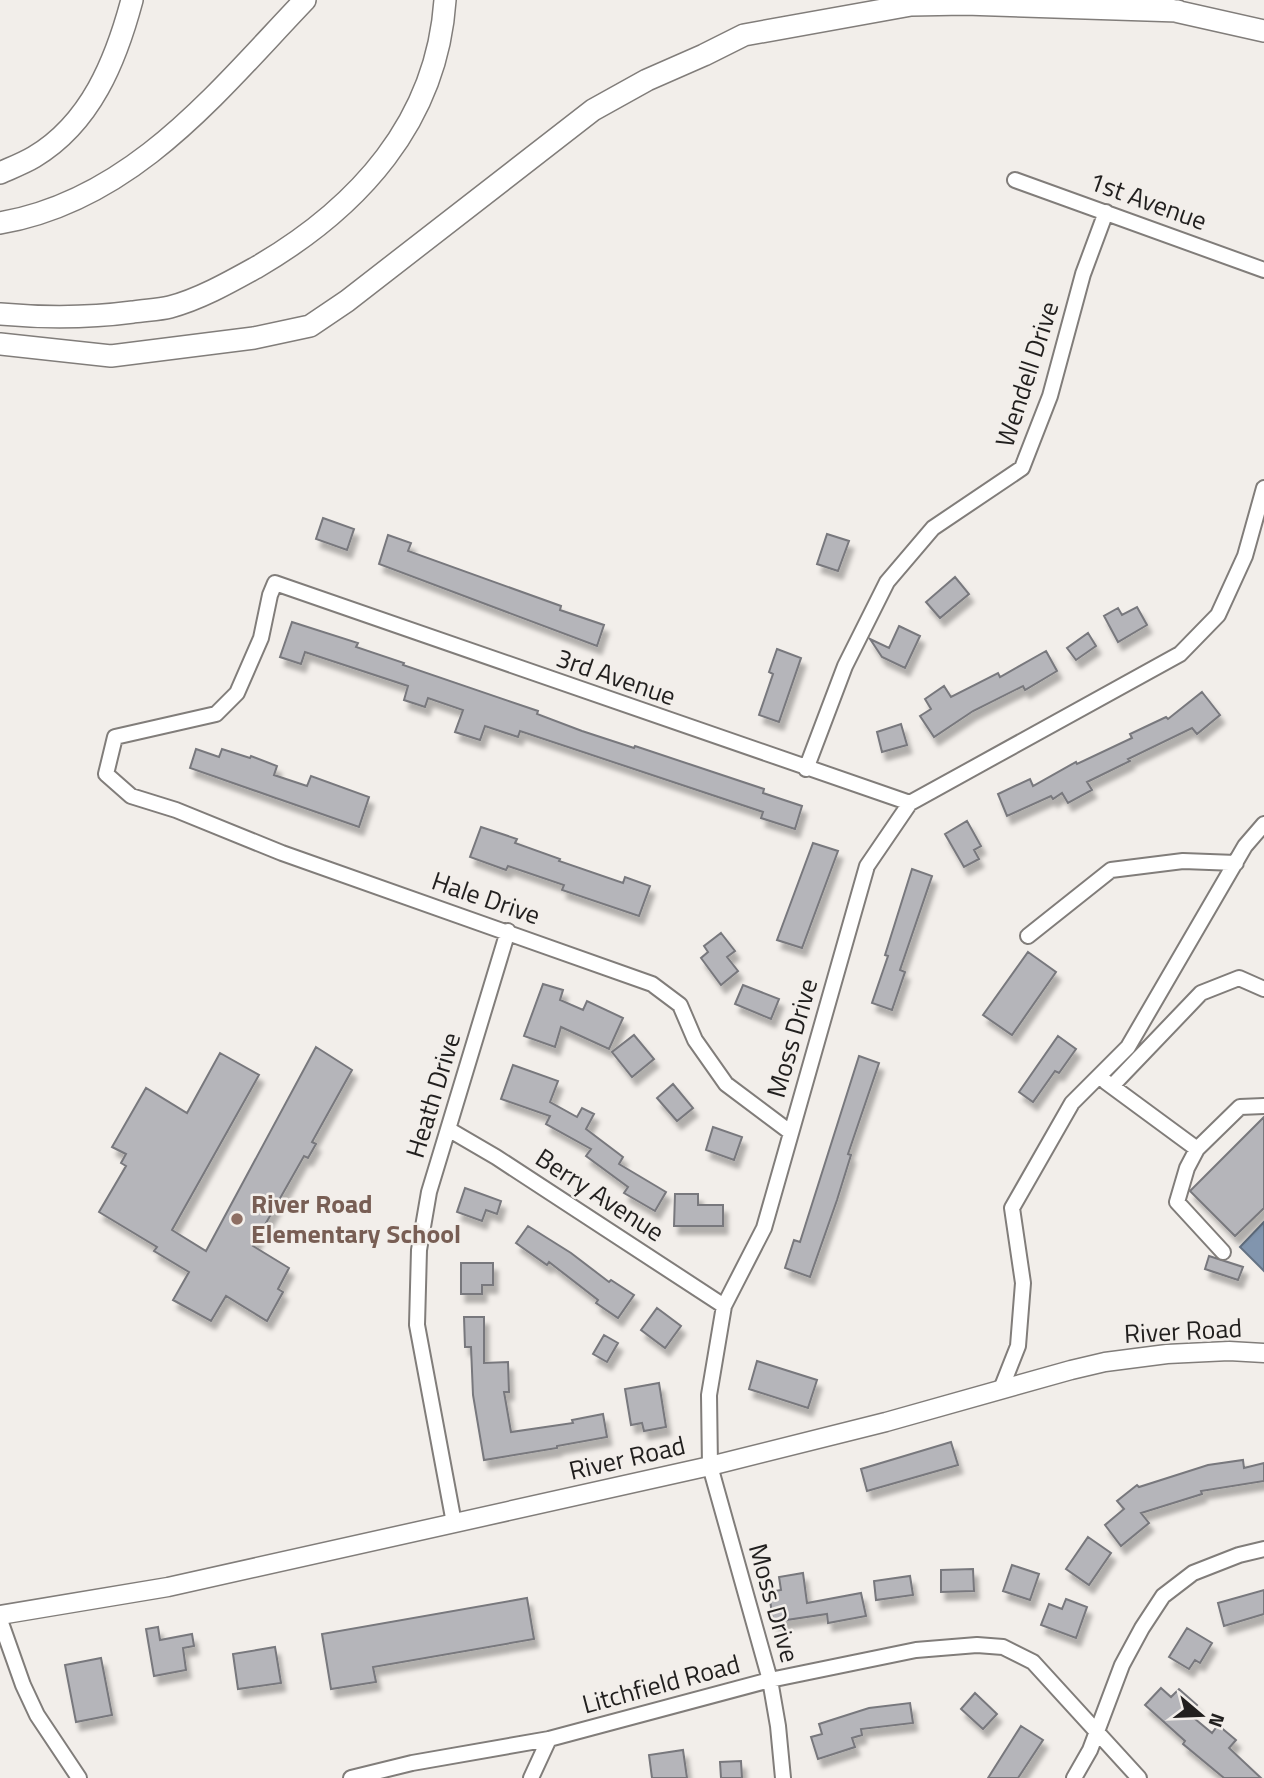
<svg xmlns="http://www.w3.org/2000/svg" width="1264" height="1778" viewBox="0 0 1264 1778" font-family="'Titillium Web',sans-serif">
<defs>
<filter id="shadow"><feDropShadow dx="4.5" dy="8" stdDeviation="2" flood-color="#0004"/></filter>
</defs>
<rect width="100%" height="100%" fill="#f2eeea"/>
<!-- water -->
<path fill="#8195ae" stroke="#647283" stroke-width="2" d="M1264,1222V1271L1240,1247Z"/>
<!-- building -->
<path fill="#b5b5ba" stroke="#78787d" stroke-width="2" filter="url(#shadow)" d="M323,518L354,529L347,550L316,539Z
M827,534L849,541L838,571L817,564Z
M388,535L411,543L408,551L561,606L560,610L604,625L597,646L379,564Z
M955,577L969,594L940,618L926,602Z
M1137,607L1147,625L1118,642L1104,616L1118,608L1122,615Z
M292,622L358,643L356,647L404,663L403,665L538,711L537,714L582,731L634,748L635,746L764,789L763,793L802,806L795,829L761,818L763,812L520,731L518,737L485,726L480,740L455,732L463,710L428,698L425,707L404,700L408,686L305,652L301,664L280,657Z
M899,626L920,636L905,668L882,657L870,639L889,648Z
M1088,633L1096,646L1076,660L1067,648Z
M777,649L801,658L779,722L759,715L773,674L769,672Z
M1046,651L1057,671L1025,690L1023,686L973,711L934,737L920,716L931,709L925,699L944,686L951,697L998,673L1000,677Z
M1202,692L1220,715L1197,734L1192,728L1128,759L1130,761L1087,782L1092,790L1068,803L1062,793L1053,799L1051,796L1007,816L998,794L1030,779L1033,786L1076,762L1077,764L1132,738L1130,734L1166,717L1168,719Z
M901,724L907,745L882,752L877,732Z
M196,749L219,757L222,749L250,758L251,756L277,766L274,775L307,786L311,776L369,797L359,827L190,768Z
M967,821L981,846L974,850L979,859L964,867L945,834Z
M481,827L517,839L515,843L560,859L559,861L623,883L625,877L650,886L639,916L562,890L564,885L508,866L506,870L470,857Z
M813,843L838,851L802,948L777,940Z
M912,869L932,876L900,970L905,972L892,1010L872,1003L888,956L885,955Z
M721,933L735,951L727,957L738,971L721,985L701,958L708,952L704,946Z
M1028,952L1056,972L1012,1035L983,1015Z
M543,984L563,990L560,1000L583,1010L587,1001L623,1018L609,1049L561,1027L555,1047L524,1036Z
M743,985L779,999L771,1019L735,1004Z
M634,1035L654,1059L632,1077L612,1052Z
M1058,1036L1076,1049L1059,1073L1055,1071L1033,1102L1019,1092Z
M316,1047L352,1070L312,1142L316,1144L308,1158L304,1156L253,1246L289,1268L278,1289L283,1292L267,1321L226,1296L211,1321L173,1300L189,1272L154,1251L157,1247L99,1212L126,1166L121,1163L126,1154L112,1147L146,1088L187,1113L220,1053L259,1075L172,1230L206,1251Z
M859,1056L879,1063L848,1154L851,1155L837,1200L810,1277L785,1268L794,1240L800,1242Z
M513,1065L558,1081L550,1102L577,1117L582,1108L594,1114L586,1129L623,1157L619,1164L666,1192L655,1211L624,1193L628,1187L586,1156L591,1149L546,1124L550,1116L501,1099Z
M673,1084L693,1108L677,1121L657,1098Z
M1264,1117V1208L1235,1236L1190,1191Z
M713,1127L742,1137L734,1160L706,1150Z
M465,1188L501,1201L497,1214L486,1210L482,1221L457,1212Z
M675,1194H698V1205H723V1226H674Z
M528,1226L571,1253L609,1282L611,1280L634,1295L618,1318L596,1303L598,1300L549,1262L547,1265L516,1243Z
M1209,1256L1243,1267L1238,1280L1205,1269Z
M461,1263H493V1285H482V1294H461Z
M657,1308L681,1326L665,1348L641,1330Z
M464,1317H484V1363L508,1362L509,1392H504L511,1432L573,1423L572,1420L603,1414L607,1437L557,1446V1448L484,1460L473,1395L471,1347H465Z
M604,1335L618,1343L607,1362L593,1354Z
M757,1361L817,1380L808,1408L749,1389Z
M659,1383L666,1427L644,1431L642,1423L631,1425L625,1389Z
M951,1442L958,1465L867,1491L861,1469Z
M1243,1460L1244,1468L1264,1463V1481L1201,1491L1202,1494L1141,1513L1149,1523L1121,1546L1105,1525L1124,1509L1117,1501L1137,1485L1139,1487L1208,1465Z
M1088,1537L1111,1553L1089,1585L1066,1569Z
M1012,1565L1039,1574L1030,1600L1003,1591Z
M973,1569L974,1591L941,1592V1570Z
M803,1573L807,1603L861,1593L866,1616L828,1623L827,1614L773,1622L769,1592L781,1590L779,1577Z
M910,1576L913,1595L876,1600L874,1581Z
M1264,1590V1614L1224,1626L1218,1603Z
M527,1598L534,1639L373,1667L376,1682L331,1689L322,1634Z
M1066,1599L1087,1607L1076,1638L1041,1625L1049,1604L1062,1609Z
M158,1627L160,1640L192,1634L194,1646L183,1648L186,1670L154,1676L146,1629Z
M1187,1628L1212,1643L1200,1663L1195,1660L1189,1669L1169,1657Z
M275,1647L281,1683L238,1689L233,1654Z
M101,1658L112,1715L76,1722L65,1665Z
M1161,1688L1171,1697L1179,1689L1197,1705L1189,1714L1212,1733L1218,1725L1236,1740L1229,1748L1261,1778H1224L1183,1744L1185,1741L1145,1705Z
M975,1693L997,1714L983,1729L961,1709Z
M910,1703L913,1723L861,1729L862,1735L852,1738L855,1747L818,1759L811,1737L822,1734L819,1724L869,1708Z
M1021,1726L1043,1740L1018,1778H988Z
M683,1750L687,1778H652L649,1755Z
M741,1761L742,1778H721L720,1762Z"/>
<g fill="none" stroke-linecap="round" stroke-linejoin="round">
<defs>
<path id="minor" d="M1015,180L1264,270
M806,769L845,666L887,582L933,528L1022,468L1050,396L1083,274L1106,212
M1028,936L1111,870L1183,861L1236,863
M1106,1082L1197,1149
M1112,1086L1201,993L1239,978L1264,989
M448,1129L496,1157L724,1306
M790,1132L726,1084L695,1040L680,1005L652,984L282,853L176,810L131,796L106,774L115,737L216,714L237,693L261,638L270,595L275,583L910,803
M1223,1252L1177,1202L1187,1168L1197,1149L1240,1107L1264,1106
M1001,1389L1018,1346L1023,1283L1012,1208L1072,1103L1128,1047L1245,846L1264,824
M454,1523L417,1325L419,1250L429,1192L508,931
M0,1620L23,1685L37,1715L79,1778
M351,1778L412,1763L549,1739L770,1680L916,1650L977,1645L1003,1647L1033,1662L1139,1778
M531,1778L549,1739
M783,1778L778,1726L770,1680L710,1466L709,1395L724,1306L764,1228L867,866L910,803L1180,654L1218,615L1245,556L1264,488
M1074,1778L1090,1750L1122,1665L1142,1628L1163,1596L1193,1573L1239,1555L1264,1549"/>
<path id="major" d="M0,1615L168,1587L710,1466L886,1422L1071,1370L1105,1362L1167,1354L1229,1351L1264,1353"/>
<path id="highway" d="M1166,9L1264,31
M0,173C11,168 24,163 34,157C91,123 116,60 132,0
M0,223C133,200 217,92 305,0
M0,314C45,318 88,318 133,312C145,310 158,310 170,307C200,299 230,282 257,267C358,208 437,122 445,0
M0,344L111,356L254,338L310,326L347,301L593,110L647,80L704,55L744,35L911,5L965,4L1178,11"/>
</defs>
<!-- minor casing -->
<use href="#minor" stroke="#817d7a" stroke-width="18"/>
<!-- major casing -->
<use href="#major" stroke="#817d7a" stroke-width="21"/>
<!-- highway casing -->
<use href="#highway" stroke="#817d7a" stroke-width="24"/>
<!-- minor -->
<use href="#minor" stroke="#fff" stroke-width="14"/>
<!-- major -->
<use href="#major" stroke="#fff" stroke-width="18"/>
<!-- highway -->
<use href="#highway" stroke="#fff" stroke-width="21"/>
</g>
<!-- markers -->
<circle fill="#8d6e63" stroke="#f2eeea" stroke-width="2.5" cx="237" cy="1219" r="7"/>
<g text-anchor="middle" stroke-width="5" stroke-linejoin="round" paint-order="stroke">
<!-- street labels -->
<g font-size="26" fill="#211f1e" stroke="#f2eeea">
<text transform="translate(1148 201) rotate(20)" y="9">1st Avenue</text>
<text transform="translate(1027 374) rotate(-72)" y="9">Wendell Drive</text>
<text transform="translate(616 677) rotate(19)" y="9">3rd Avenue</text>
<text transform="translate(486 898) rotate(19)" y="9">Hale Drive</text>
<text transform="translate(792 1038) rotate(-74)" y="9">Moss Drive</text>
<text transform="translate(433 1095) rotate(-73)" y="9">Heath Drive</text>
<text transform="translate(600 1195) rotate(33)" y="9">Berry Avenue</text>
<text transform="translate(1183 1331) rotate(-3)" y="9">River Road</text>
<text transform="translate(627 1458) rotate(-13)" y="9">River Road</text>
<text transform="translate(774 1603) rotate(74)" y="9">Moss Drive</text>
<text transform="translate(661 1684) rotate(-15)" y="9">Litchfield Road</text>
</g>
<!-- education labels -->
<g font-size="26" font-weight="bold" fill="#785e54" stroke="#f2eeea" text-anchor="start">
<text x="251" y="1213">River Road<tspan x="251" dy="30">Elementary School</tspan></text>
</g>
</g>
<!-- north arrow -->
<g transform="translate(1201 1715) rotate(109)" stroke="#f2eeea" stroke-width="5" paint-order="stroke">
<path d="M0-5L12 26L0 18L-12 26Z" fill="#211f1e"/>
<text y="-10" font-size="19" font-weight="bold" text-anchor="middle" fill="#211f1e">N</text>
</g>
</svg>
